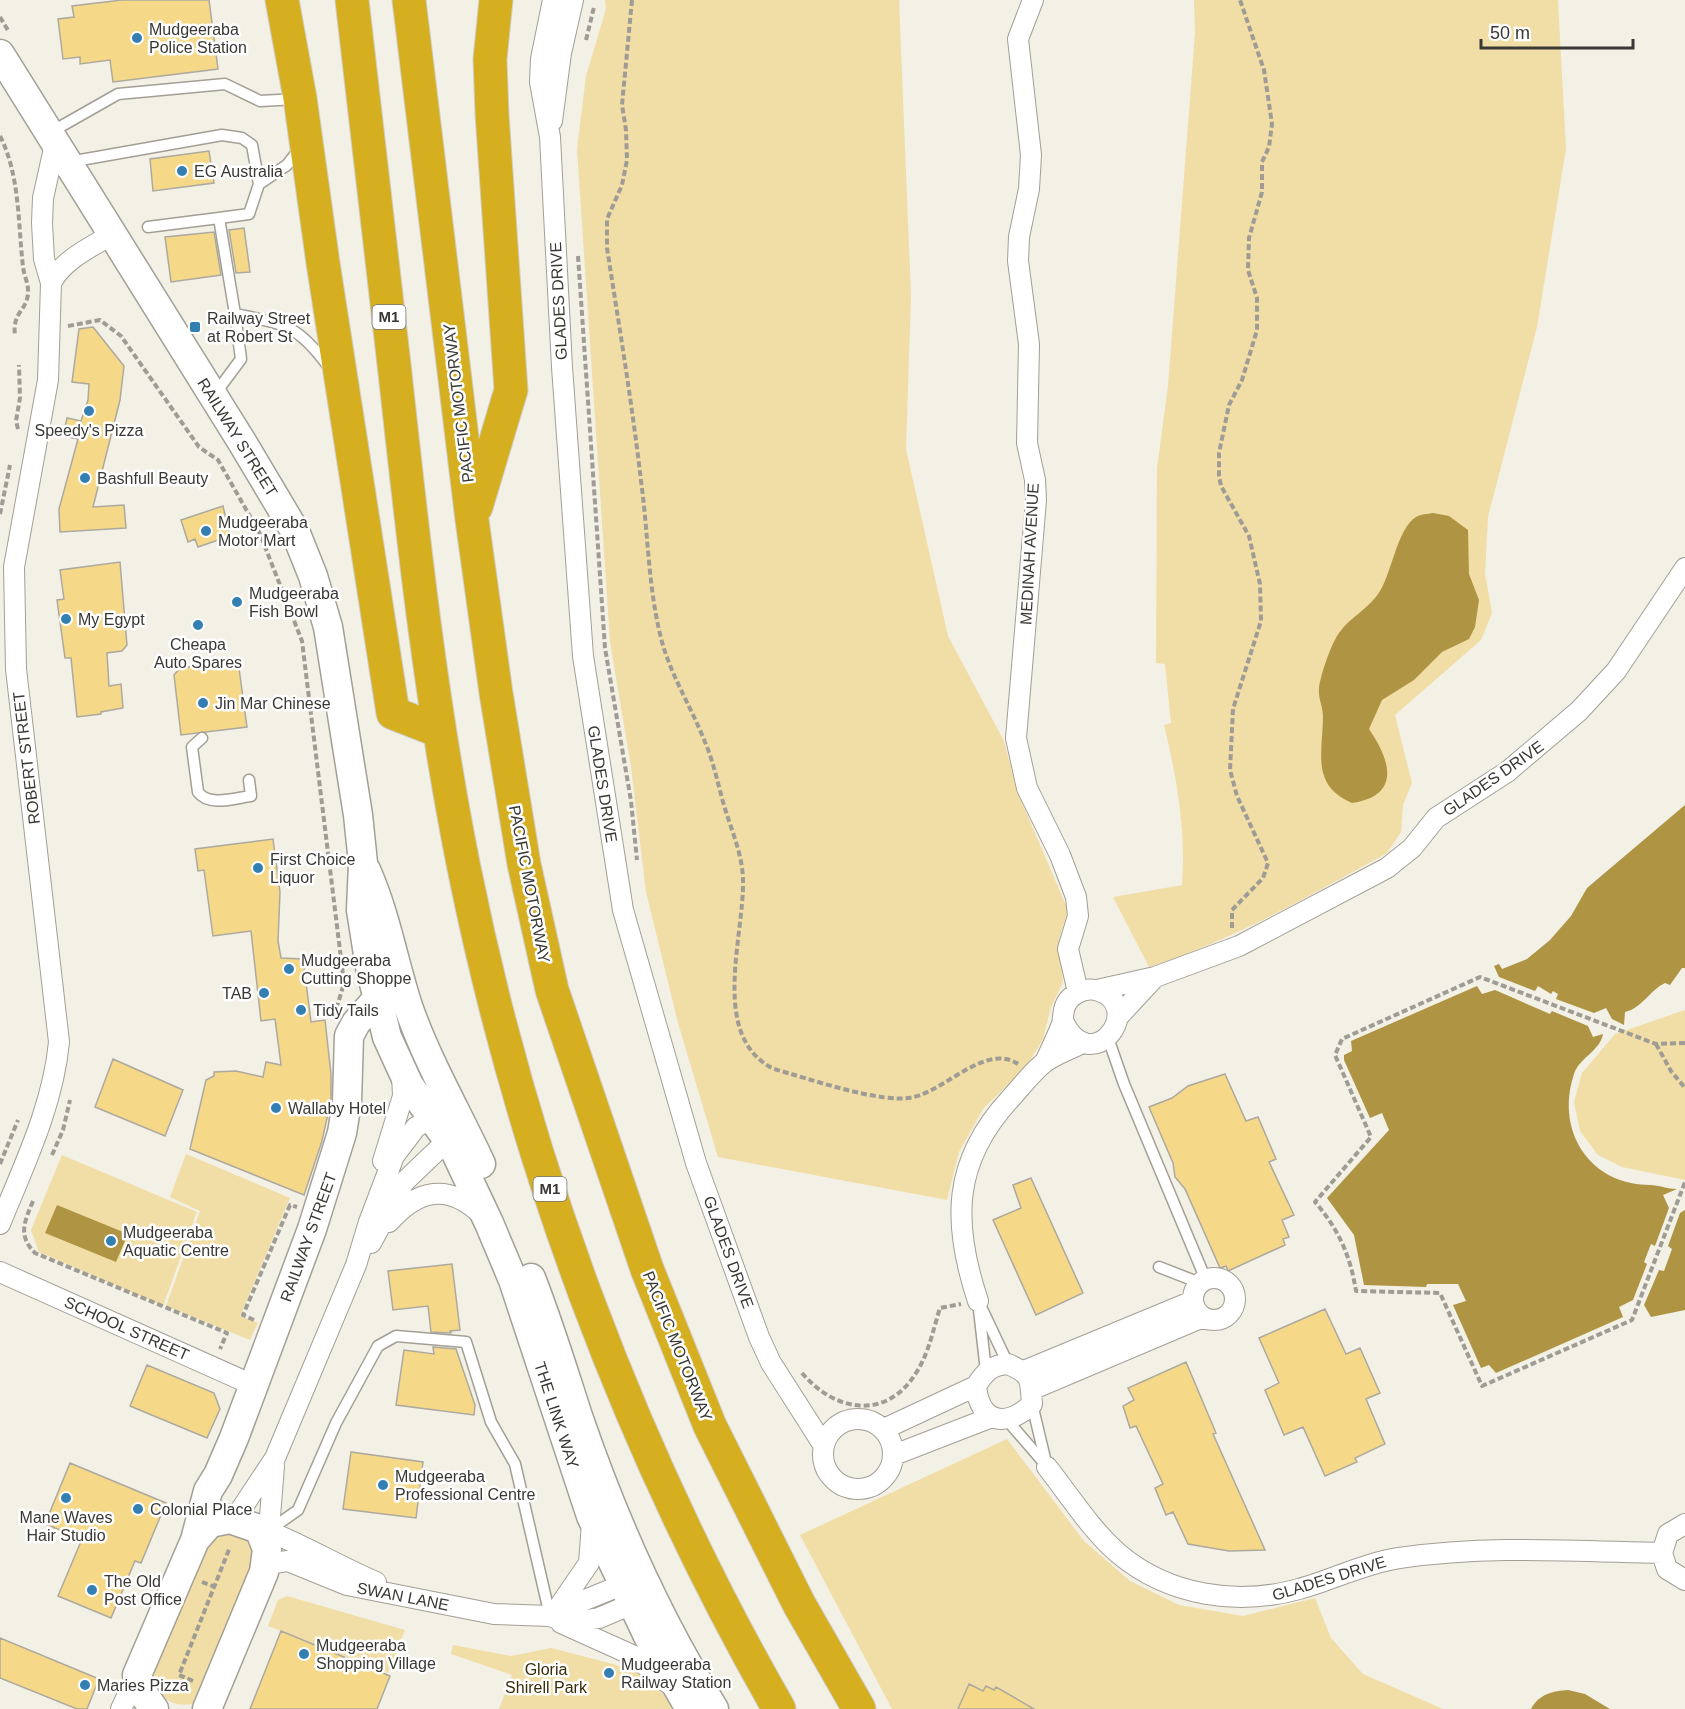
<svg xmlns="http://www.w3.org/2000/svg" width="1685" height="1709" viewBox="0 0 1685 1709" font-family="Arial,sans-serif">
<rect width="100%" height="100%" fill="#f3f0e5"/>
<!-- green -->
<path fill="#f1dea6" d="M605,0H899L911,296L906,449L948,636L1004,741L1017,791L1068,910L1059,939L1063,982L1051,1007L1043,1039L1028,1064L983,1109L959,1152L947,1200L718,1157L678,1023L646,892L631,767L610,642L577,149L586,76L606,9Z
M1194,0H1558L1566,149L1537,327L1488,517L1485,573L1492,613L1481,640L1395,715L1412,783L1403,805L1401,832L1387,853C1309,896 1234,940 1149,967L1113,897L1182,885C1186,829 1177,779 1164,725L1171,723L1165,664L1156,663L1157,468L1168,386L1195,33Z
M1685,1010V1180L1622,1167L1598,1155L1580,1131L1574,1102L1582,1073L1615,1034Z
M186,1154L290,1198L240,1316L258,1323L250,1340L166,1306L200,1211L170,1197Z
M62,1155L197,1212L163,1306L39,1252L31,1230Z
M1007,1439L1084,1541L1130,1581L1179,1605L1243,1616L1315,1598L1331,1638L1363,1674L1443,1709H892L800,1535Z
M223,1531L250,1541L258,1556L198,1703C169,1709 159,1697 150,1673L199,1545Z
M287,1596L405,1630L388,1673L268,1626L278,1600Z
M453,1645L511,1656L551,1648L613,1664L638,1673L661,1692L676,1709H499L512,1675L451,1654Z"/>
<!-- water -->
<path fill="#ae9443" d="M1433,513L1449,516L1468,530L1469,574L1479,600L1475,627L1469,639L1442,652L1414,680L1382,700L1369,729C1391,761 1401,796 1352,803C1310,785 1323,751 1323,716C1323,707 1318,698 1319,689C1320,676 1331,644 1339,633C1350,617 1370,608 1380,591C1392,572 1397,529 1416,517C1421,514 1428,514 1433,513Z
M1685,805V968H1682L1670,985L1665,983C1650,990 1642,1008 1625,1012L1624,1025L1612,1019L1606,1008L1594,1013L1556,999L1558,994L1553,991L1551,994L1538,986L1535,991L1499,977L1494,966L1499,964L1502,969L1527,959L1550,940L1571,916L1587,888Z
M1477,986L1482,994L1495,990L1550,1014L1552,1011L1588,1026L1593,1037L1603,1034C1600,1051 1579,1058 1574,1074C1555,1130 1589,1185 1650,1185C1659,1185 1667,1189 1677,1189L1663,1195L1669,1208L1655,1246L1651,1244L1644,1262L1647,1264L1633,1300L1619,1307L1623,1317L1496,1373L1489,1365L1481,1368L1453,1305L1466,1301L1458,1284H1427L1426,1287L1364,1285L1354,1235L1327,1198L1389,1130L1382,1113L1370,1118L1344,1060V1055L1352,1051L1351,1041Z
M57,1205L128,1234L116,1262L45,1233Z
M1685,1210V1310L1651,1317L1644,1305L1659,1270L1664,1271L1672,1249L1668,1246L1680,1213Z
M1568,1690L1585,1694L1610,1709H1531C1539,1694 1553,1691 1568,1690Z"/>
<!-- building -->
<path fill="#f5d988" stroke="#ada99f" stroke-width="1.5" d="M122,0H209L218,69L113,82L110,60L80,64V57L63,59L58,19L74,17L72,6Z
M209,151L214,183L153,191L150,159Z
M244,228L250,272L236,273L229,230Z
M214,232L221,275L171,282L165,237Z
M93,327L124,366L120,400L93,507L124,505L126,528L60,532L59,509L78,439L63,436L67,418L81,421L88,400L89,384L72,382L79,329Z
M223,506L230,536L198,547L195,539L188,542L181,520Z
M120,562L127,645L122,651L107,653L109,686L121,684L123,708L101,712V714L77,717L71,658H65L57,600L64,599L60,570Z
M238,661L247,727L181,735L174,675L180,668Z
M273,839L280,892L278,941L281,958L303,959L311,1022L325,1020L331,1074V1100L322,1141L304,1195L190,1149L206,1080L214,1076V1072L236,1071L263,1077L266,1062L281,1065L275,1019L261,1021L251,931L213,936L204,870L198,871L195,849Z
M113,1059L183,1090L165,1136L95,1107Z
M1225,1074L1246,1121L1258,1117L1276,1159L1269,1162L1294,1215L1282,1220L1289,1237L1283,1239L1285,1245L1228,1271L1226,1266L1220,1268L1185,1189L1175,1177L1173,1163L1149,1107L1172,1098L1188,1086Z
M1031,1178L1083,1293L1036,1315L993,1220L1021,1208L1013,1185Z
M452,1264L460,1330L450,1331L451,1333L431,1332L428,1306L393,1310L388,1271Z
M1325,1309L1346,1354L1360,1348L1380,1393L1366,1399L1385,1444L1355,1458L1357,1462L1325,1476L1303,1427L1284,1435L1265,1390L1279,1383L1259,1338Z
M433,1347L456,1349L475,1405L474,1415L396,1405L404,1350L434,1354Z
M1186,1362L1216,1433L1213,1434L1265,1550L1229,1551L1188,1544L1173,1512L1166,1515L1155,1488L1163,1484L1136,1426L1130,1428L1123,1406L1134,1400L1128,1388Z
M147,1365L214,1393L220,1409L207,1438L130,1406Z
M351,1452L423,1462L416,1518L343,1509Z
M70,1463L166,1503L141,1563L135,1561L111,1618L58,1596L82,1539L45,1524Z
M281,1631L390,1676L377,1709H250Z
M0,1638L99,1679L87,1709H77L0,1678Z
M969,1684L983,1691L986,1686L994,1690L996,1687L1034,1709H958Z"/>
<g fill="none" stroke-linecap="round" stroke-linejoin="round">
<defs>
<path id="lane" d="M51,132L118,94L225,84L260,101L297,99
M300,148L287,165L259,184L249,214L219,218L235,314C284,324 297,324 328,366
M69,162L222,135L242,138L252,145L259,184
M148,227L219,218
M215,394L241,359L235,314
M202,738L192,747L198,792C209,807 235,798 251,796L249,780
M1108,1038L1124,1084L1206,1280
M1159,1267L1200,1283
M978,1301L986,1371
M982,1309L1008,1364
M1032,1404L1047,1467
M1007,1420L1045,1464
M265,1527L278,1524L298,1510L336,1423L378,1346L396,1336L466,1342L491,1422L515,1464L550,1616"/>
<path id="street" d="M553,0L541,59L540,82L550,137L562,367L583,656L623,910L696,1163L759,1337L771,1363L824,1446
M1033,0L1018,39L1031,155L1029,189L1019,237L1018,261L1029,344L1027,443L1035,480L1036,500L1016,738L1027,788L1060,855L1076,897L1078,916L1068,949L1078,992
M552,121L561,53L573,0
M51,283C63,260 89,248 111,235
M1097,990L1155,977L1239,946L1387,868L1412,848L1436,818L1507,772L1579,711L1616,671L1685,568
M1118,1017L1155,977
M1045,1062C1051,1049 1057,1037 1062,1024C1063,1019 1063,1015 1064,1010C1067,995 1085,986 1099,991C1146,1007 1092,1081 1063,1021
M383,1161L403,1096L402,1073
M389,1222C418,1189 448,1183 481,1214
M0,1224C24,1165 53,1106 59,1042L16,669L14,567L48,380L51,283L44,259L42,223L43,198L55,144
M371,1243L404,1182L448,1140
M0,1272L253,1385
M1193 1299a21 21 0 1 1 42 0a21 21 0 1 1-42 0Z
M978,1301C952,1223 952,1162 1010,1099C1021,1087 1032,1072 1045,1062C1056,1054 1071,1049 1082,1043
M1008,1364C1033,1375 1030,1380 1032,1404C1007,1428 980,1424 976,1386C985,1372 991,1365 1008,1364Z
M1024,1371L1193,1301
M1033,1389L1203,1317
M823 1454a35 35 0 1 1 70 0a35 35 0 1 1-70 0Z
M884,1429L976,1386
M894,1455L992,1417
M1047,1467C1070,1496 1091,1530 1119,1554C1169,1596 1238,1606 1299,1589C1332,1580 1365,1563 1399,1558C1486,1545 1574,1551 1662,1553
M234,1520L275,1458L356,1265L369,1222L394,1156L416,1127L433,1118
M1685,1524L1668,1534L1662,1553L1667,1569L1685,1580
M253,1525C295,1540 334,1564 376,1582
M268,1542L274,1466
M264,1572L274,1563L288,1561L347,1585L494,1614L550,1616L569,1623L599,1618L632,1604
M556,1611L589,1563L592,1523
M555,1612L622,1585
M561,1623L632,1655L668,1683
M121,1709L137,1675"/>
<path id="secondary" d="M0,54L242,442L295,531L313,576L328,627L358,815L363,863L361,910L370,967L387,1037L409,1085L454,1149L489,1223L513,1280L591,1516L648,1636L690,1709
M366,870C386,915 393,960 408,1006C427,1061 457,1112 481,1164
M531,1278C549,1324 563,1370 578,1416C613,1518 657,1618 714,1709
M195,1540L210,1523L230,1519L259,1529L267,1549L264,1572L207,1709
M154,1709L144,1695L137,1675L195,1540L208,1491L218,1475L234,1438L312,1229L342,1133L347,1102L349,1036L356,1023L377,999"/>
<path id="highway" d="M282,0L300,98L323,263L393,713L439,731
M352,0C366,124 381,248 395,373C413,538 431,704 464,868C523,1161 630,1449 779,1709
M409,0L472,520L496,693L524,864L552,990L647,1269L710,1426L799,1604L859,1709
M476,507L511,390L492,114L490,59L496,0"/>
</defs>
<!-- lane casing -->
<use href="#lane" stroke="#a39f95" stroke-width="13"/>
<!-- street casing -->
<use href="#street" stroke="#a39f95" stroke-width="22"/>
<!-- secondary casing -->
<use href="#secondary" stroke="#a39f95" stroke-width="31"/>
<!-- highway casing -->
<use href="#highway" stroke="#cfcfce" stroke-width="35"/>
<!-- path -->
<path stroke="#9e9c94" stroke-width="4" stroke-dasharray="6 3" stroke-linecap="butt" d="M632,0L622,105L626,130L627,160L622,185L607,219V248C619,325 632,403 641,481C648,531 648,584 660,634C669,673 690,704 705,742C715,765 719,791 727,815C734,836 743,859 743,881C744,938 709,1037 774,1069C807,1078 883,1105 914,1097C947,1089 986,1043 1018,1064
M0,17L9,32
M586,40L594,7
M0,136C20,175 18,224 23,267C24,276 29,284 28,294C26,312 12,312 15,336
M578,256L605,648L631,801L637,860
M68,326L100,320L121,336L199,447L218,460L260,534L302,641L344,983L337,1007
M18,429L16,421L20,398L19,365
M0,514L10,465
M1232,928V910L1263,878L1268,863L1237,796L1230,770L1233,709L1261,621L1260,584L1249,536L1221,486L1219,476V453L1229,405L1242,380L1257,330V298L1248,270L1249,238L1262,192V162L1269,147L1272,124L1264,70L1240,0
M1685,1043L1656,1044L1480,977L1342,1039L1335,1055L1371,1137L1315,1202C1339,1230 1350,1255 1356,1291L1440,1293L1482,1386L1632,1320L1685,1182
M1656,1044L1671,1071L1685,1088
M52,1155L63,1130L70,1100
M0,1164L18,1120
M33,1201C25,1221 17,1235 35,1253L227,1333L220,1349
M254,1320L243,1315L290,1205L297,1207
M802,1373C835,1412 886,1421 916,1373C929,1353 933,1330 940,1308L961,1304
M202,1582L215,1587
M193,1681L179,1675L230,1547"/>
<!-- lane -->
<use href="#lane" stroke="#fff" stroke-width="10"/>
<!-- street -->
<use href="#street" stroke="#fff" stroke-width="20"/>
<!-- secondary -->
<use href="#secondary" stroke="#fff" stroke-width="28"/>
<!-- highway -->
<use href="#highway" stroke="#d6af20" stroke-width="33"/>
</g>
<!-- markers -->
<g fill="#337fb2" stroke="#fff" stroke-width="2">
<circle cx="137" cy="38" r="6"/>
<circle cx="182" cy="171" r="6"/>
<rect x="189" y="321" width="12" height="12" rx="3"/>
<circle cx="89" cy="411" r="6"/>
<circle cx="85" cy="478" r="6"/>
<circle cx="206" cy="531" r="6"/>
<circle cx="237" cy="602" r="6"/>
<circle cx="66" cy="619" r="6"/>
<circle cx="198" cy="625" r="6"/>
<circle cx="203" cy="703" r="6"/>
<circle cx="258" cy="868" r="6"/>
<circle cx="289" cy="969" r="6"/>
<circle cx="264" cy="993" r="6"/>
<circle cx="301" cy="1010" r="6"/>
<circle cx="276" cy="1108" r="6"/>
<circle cx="111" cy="1241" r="6"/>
<circle cx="383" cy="1485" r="6"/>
<circle cx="66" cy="1498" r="6"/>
<circle cx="138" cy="1509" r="6"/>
<circle cx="92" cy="1590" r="6"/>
<circle cx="304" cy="1654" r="6"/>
<circle cx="609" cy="1673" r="6"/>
<circle cx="85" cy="1685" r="6"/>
</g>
<g text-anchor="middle" stroke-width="5" stroke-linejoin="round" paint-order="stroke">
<!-- shield labels -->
<g fill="#fff" stroke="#747471" stroke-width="1.5">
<rect x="372.5" y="305" width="33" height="24" rx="4.5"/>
<rect x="533.5" y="1177" width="33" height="24" rx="4.5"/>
</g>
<g font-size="15" font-weight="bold" fill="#393834">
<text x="389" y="322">M1</text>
<text x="550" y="1194">M1</text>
</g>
<!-- poi labels -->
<g font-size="16" fill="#393834" stroke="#fff" text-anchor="start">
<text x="149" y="35">Mudgeeraba<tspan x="149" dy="18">Police Station</tspan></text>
<text x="194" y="177">EG Australia</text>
<text x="207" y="324">Railway Street<tspan x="207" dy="18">at Robert St</tspan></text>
<text x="89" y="436" text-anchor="middle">Speedy's Pizza</text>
<text x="97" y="484">Bashfull Beauty</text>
<text x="218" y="528">Mudgeeraba<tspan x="218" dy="18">Motor Mart</tspan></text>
<text x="249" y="599">Mudgeeraba<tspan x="249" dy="18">Fish Bowl</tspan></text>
<text x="78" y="625">My Egypt</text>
<text x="198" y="650" text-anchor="middle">Cheapa<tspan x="198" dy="18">Auto Spares</tspan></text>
<text x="215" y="709">Jin Mar Chinese</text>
<text x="270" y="865">First Choice<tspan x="270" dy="18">Liquor</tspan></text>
<text x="301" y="966">Mudgeeraba<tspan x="301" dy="18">Cutting Shoppe</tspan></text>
<text x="252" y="999" text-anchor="end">TAB</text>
<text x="313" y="1016">Tidy Tails</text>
<text x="288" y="1114">Wallaby Hotel</text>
<text x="123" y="1238">Mudgeeraba<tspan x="123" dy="18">Aquatic Centre</tspan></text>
<text x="395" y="1482">Mudgeeraba<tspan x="395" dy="18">Professional Centre</tspan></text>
<text x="150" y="1515">Colonial Place</text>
<text x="66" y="1523" text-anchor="middle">Mane Waves<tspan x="66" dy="18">Hair Studio</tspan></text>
<text x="104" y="1587">The Old<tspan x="104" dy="18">Post Office</tspan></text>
<text x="316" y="1651">Mudgeeraba<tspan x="316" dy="18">Shopping Village</tspan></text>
<text x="621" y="1670">Mudgeeraba<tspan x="621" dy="18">Railway Station</tspan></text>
<text x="97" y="1691">Maries Pizza</text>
</g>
<!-- street labels -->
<g font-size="16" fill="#393834" stroke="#fff">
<text transform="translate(558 301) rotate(-93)" y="6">GLADES DRIVE</text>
<text transform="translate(458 403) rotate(-97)" y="6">PACIFIC MOTORWAY</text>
<text transform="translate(238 437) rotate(58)" y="6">RAILWAY STREET</text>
<text transform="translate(1029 554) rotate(-87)" y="6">MEDINAH AVENUE</text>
<text transform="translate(26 758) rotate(-97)" y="6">ROBERT STREET</text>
<text transform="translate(1493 778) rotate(-35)" y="6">GLADES DRIVE</text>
<text transform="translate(603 784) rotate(81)" y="6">GLADES DRIVE</text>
<text transform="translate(530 884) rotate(79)" y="6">PACIFIC MOTORWAY</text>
<text transform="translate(308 1237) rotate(-70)" y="6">RAILWAY STREET</text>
<text transform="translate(729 1252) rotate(70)" y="6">GLADES DRIVE</text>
<text transform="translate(127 1328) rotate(24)" y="6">SCHOOL STREET</text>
<text transform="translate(678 1346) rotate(68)" y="6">PACIFIC MOTORWAY</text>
<text transform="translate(557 1415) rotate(72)" y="6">THE LINK WAY</text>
<text transform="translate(1329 1578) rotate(-17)" y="6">GLADES DRIVE</text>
<text transform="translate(403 1596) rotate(11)" y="6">SWAN LANE</text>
</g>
<!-- park labels -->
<g font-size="16" fill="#382c08" stroke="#fff">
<text x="546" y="1675">Gloria<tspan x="546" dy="18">Shirell Park</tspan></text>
</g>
</g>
<!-- scale -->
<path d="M1481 39v9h152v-9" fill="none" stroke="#393834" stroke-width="3"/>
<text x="1490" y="39" font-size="18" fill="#393834" stroke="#ffffff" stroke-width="4.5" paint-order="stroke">50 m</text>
</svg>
